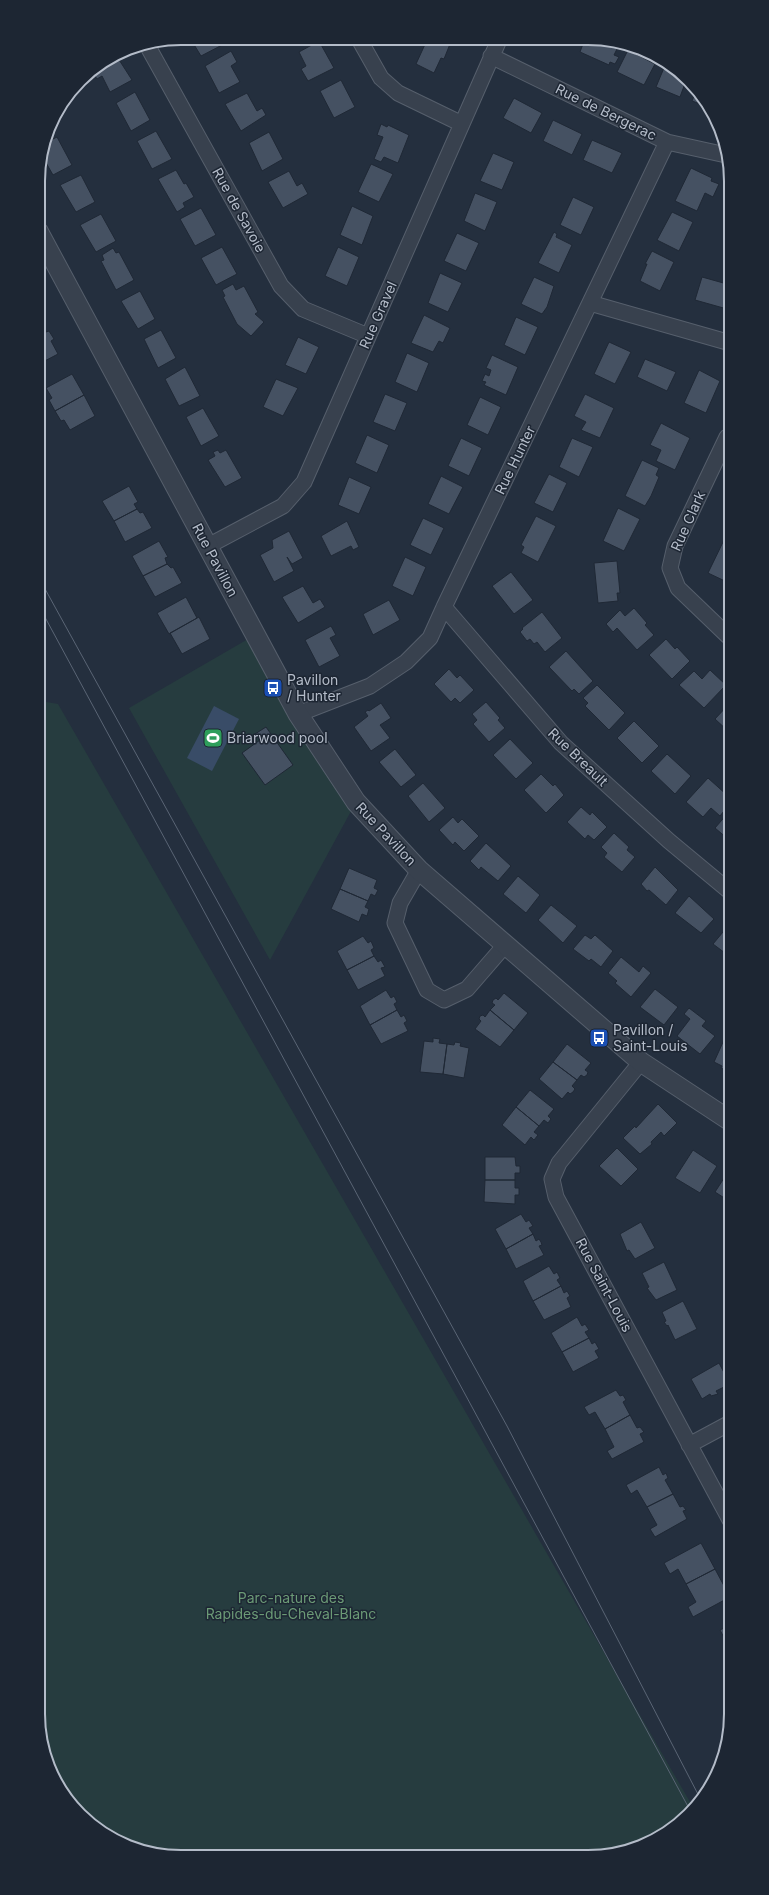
<svg xmlns="http://www.w3.org/2000/svg" width="769" height="1895" viewBox="0 0 769 1895" font-family="Inter,sans-serif">
<rect width="100%" height="100%" fill="#242f3e"/>
<!-- green -->
<path fill="#263c3f" d="M255,635L356,802L270,960L129,708Z
M40,701L58,704L694,1809L667,1833L625,1852L153,1854L117,1842L80,1815L43,1751Z"/>
<!-- water -->
<path fill="#394c67" d="M214,706L239,719L212,771L187,758Z"/>
<!-- building -->
<path fill="#455162" stroke="#1f2835" d="M190,38H223L226,43L201,56Z
M427,40H441L450,44L444,59L441,58L434,73L416,64Z
M319,41L334,68L308,81L301,69L306,66L299,52Z
M584,41H610L619,45L614,55L619,57L615,64L610,62L609,65L580,52Z
M628,50L655,64L644,85L617,72Z
M231,51L237,62L231,66L240,82L219,93L205,66Z
M116,55L132,80L110,92L102,76L97,79L92,71Z
M666,63L687,78L680,97L656,87Z
M341,80L355,107L334,118L320,91Z
M696,91L703,105L692,101Z
M135,92L150,120L131,131L116,103Z
M247,93L257,111L262,108L266,115L241,131L225,104Z
M514,98L542,113L531,133L503,118Z
M553,120L582,134L572,155L543,141Z
M381,124L387,127L388,125L409,135L398,163L384,157L381,162L374,159L383,137L377,135Z
M156,131L172,159L152,169L137,141Z
M269,132L283,159L262,171L249,143Z
M57,137L72,165L53,175L45,161L40,164L47,138L49,141Z
M592,140L622,153L612,173L583,160Z
M493,153L514,162L502,190L480,181Z
M371,164L393,174L379,202L358,192Z
M691,168L712,178L711,181L719,184L713,197L705,193L697,211L675,201Z
M176,170L184,184L186,183L194,197L183,203L185,207L177,212L158,179Z
M289,171L297,186L302,183L308,194L283,208L268,182Z
M81,175L95,202L76,212L60,185Z
M475,193L497,202L485,231L464,221Z
M573,197L594,207L581,235L560,225Z
M352,206L373,216L362,245L340,235Z
M201,208L216,235L195,246L180,219Z
M672,212L693,222L679,251L657,240Z
M101,214L116,241L96,252L80,225Z
M554,232L557,234L556,237L572,245L559,273L538,263Z
M457,233L479,243L466,271L444,261Z
M222,247L237,274L216,285L201,258Z
M338,247L359,257L347,286L325,276Z
M113,248L116,253L119,252L134,280L116,290L101,261L104,260L102,255Z
M652,251L674,262L660,291L640,281L647,264H645Z
M440,273L462,283L448,312L428,303Z
M534,277L554,286L547,307L542,314L521,304Z
M702,277L727,284V309L695,300Z
M233,284L236,290L244,286L258,312L255,314L264,322L251,336L237,324L223,297L225,296L222,290Z
M140,291L155,319L138,329L121,301Z
M424,315L450,328L443,343L439,341L433,352L411,343Z
M516,317L538,327L525,355L504,345Z
M39,321H40L46,332L49,331L54,339L51,341L58,354L39,364Z
M161,330L176,358L158,368L144,339Z
M298,337L319,347L306,374L285,365Z
M609,342L631,352L615,384L594,374Z
M407,353L429,363L417,392L395,382Z
M492,355L518,367L506,395L484,385L486,382L482,381L485,374L489,376L491,370L486,368Z
M645,359L676,372L667,391L637,377Z
M185,367L200,396L179,406L165,379Z
M699,370L720,381L706,413L684,403Z
M72,374L84,395L55,411L49,400L52,398L46,388Z
M276,379L298,388L283,416L263,407Z
M385,394L407,403L395,431L373,422Z
M585,394L614,408L600,438L581,430L586,422L574,416Z
M84,395L95,416L70,430L64,420L61,421L55,411Z
M480,397L501,407L488,435L467,425Z
M203,408L219,436L201,446L186,417Z
M661,423L690,438L675,470L656,461L661,450L650,445Z
M367,435L389,445L377,473L355,463Z
M461,438L482,448L469,476L448,466Z
M572,438L593,447L579,477L559,467Z
M218,450L220,453L226,450L242,478L225,487L208,460L215,456L213,452Z
M642,460L659,468L656,475L659,477L651,496L645,506L625,496Z
M549,474L567,483L553,512L534,503Z
M441,476L463,487L449,514L428,504Z
M349,477L371,487L359,514L338,505Z
M129,486L138,502L134,504L137,509L114,521L102,501Z
M618,508L640,519L624,551L603,541Z
M137,509L140,513L143,512L152,528L125,542L114,521Z
M536,516L556,526L538,562L521,553L524,547L521,545Z
M423,518L444,528L431,555L410,545Z
M347,521L359,547L353,550L351,546L331,556L321,536Z
M289,531L303,558L292,564L287,557L294,571L274,582L260,555L273,548L272,540Z
M724,540L727,542V582L708,573Z
M159,541L168,557L165,558L167,564L143,576L132,556Z
M405,557L426,567L413,596L392,586Z
M617,561L620,593H617L618,601L598,603L594,563Z
M167,564L171,568L173,567L182,583L155,597L143,576Z
M511,572L533,600L514,614L492,586Z
M303,586L313,603L320,599L325,607L298,623L282,597Z
M186,597L197,618L169,634L157,613Z
M389,600L400,620L373,635L363,614Z
M634,608L647,623L645,625L654,635L637,650L617,628L613,632L606,624L620,610L625,616Z
M542,612L562,638L545,652L537,642L534,644L530,639L527,641L520,632L523,629L522,628Z
M199,617L210,639L182,654L170,633Z
M331,626L336,635L330,638L340,656L319,667L305,640Z
M666,639L675,649L677,647L690,661L672,679L649,655Z
M566,651L593,681L579,694L574,689L572,691L549,667Z
M449,669L457,678L460,675L474,690L460,703L455,698L451,702L434,684Z
M710,670L726,685L704,708L679,685L694,671L702,679Z
M597,685L625,713L609,730L585,706L588,703L583,698Z
M486,702L500,718L498,720L505,728L489,742L473,724L477,720L472,714Z
M381,703L391,718L380,725L390,738L371,751L354,727L368,716L365,712L368,710L369,711Z
M728,705V731L715,719Z
M634,721L659,746L642,763L617,738Z
M266,727L293,765L265,785L242,753L260,740L255,734Z
M510,739L533,763L516,779L493,755Z
M395,749L416,775L401,787L379,762Z
M667,754L691,776L675,794L651,771Z
M541,774L553,786L555,784L564,795L546,813L524,790Z
M708,778L728,796V806L720,816L711,808L703,817L686,802Z
M423,783L445,808L429,822L408,796Z
M581,807L590,815L592,812L607,827L594,840L588,835L585,839L567,822Z
M728,813V839L715,828Z
M453,817L458,823L462,819L479,836L464,851L455,842L453,845L439,830Z
M614,833L629,847L627,850L635,857L622,872L604,857L607,853L601,847Z
M486,843L511,866L498,881L481,867L479,870L470,861Z
M655,867L678,890L666,905L649,890L647,891L641,884Z
M349,868L377,880L374,888L378,890L375,896L371,894L368,901L340,889Z
M518,876L540,895L526,913L503,894Z
M340,889L368,901L365,907L369,909L367,916L362,914L359,922L331,909Z
M689,896L714,919L701,933L675,913Z
M551,905L577,926L563,943L538,920Z
M728,926V927L729,956L713,944Z
M585,935L591,939L595,935L613,951L601,967L591,959L589,961L573,949Z
M363,936L368,943L371,941L374,948L371,950L374,956L347,970L337,951Z
M374,956L378,962L381,960L385,967L381,968L385,976L358,990L347,970Z
M621,957L639,972L643,966L651,973L631,997L615,983L617,981L608,973Z
M655,989L678,1007L664,1025L640,1007Z
M386,990L391,998L394,996L397,1002L394,1004L397,1010L370,1025L360,1006Z
M504,993L528,1013L514,1030L490,1010L495,1005L492,1003L493,1000L496,998L498,1000Z
M689,1008L706,1021L702,1026L715,1036L700,1054L677,1036L690,1019L684,1014Z
M397,1010L401,1017L404,1015L407,1021L404,1023L408,1031L381,1044L370,1025Z
M490,1010L514,1030L500,1047L475,1029L481,1021L479,1019L480,1016L483,1015L485,1017Z
M728,1031H729V1072L721,1068L722,1066L714,1062Z
M433,1038L440,1039L439,1043L447,1044L443,1074L420,1072L424,1041L433,1042Z
M455,1042L461,1043L460,1046L469,1048L464,1078L443,1074L447,1044L454,1045Z
M567,1044L591,1063L585,1070L588,1072L587,1075L584,1077L581,1075L577,1080L553,1062Z
M553,1062L577,1080L572,1086L575,1089L573,1092L570,1094L568,1092L562,1099L539,1079Z
M530,1090L554,1109L548,1116L551,1119L548,1123L544,1120L539,1126L516,1107Z
M658,1104L677,1123L664,1136L661,1132L651,1142L652,1144L640,1154L623,1138L635,1126L636,1128Z
M516,1107L539,1126L534,1132L538,1135L534,1140L531,1137L525,1145L502,1125Z
M617,1148L638,1169L621,1186L599,1166Z
M693,1150L717,1166L700,1193L675,1178Z
M485,1157H515L516,1166H520V1173H515V1180H485Z
M728,1172H729V1201L715,1192Z
M485,1180H515V1188H519V1195H515V1204L484,1202Z
M521,1214L526,1222L529,1220L533,1226L529,1228L533,1234L506,1249L495,1229Z
M641,1222L655,1248L635,1259L629,1250L627,1251L620,1234Z
M533,1234L536,1241L539,1239L541,1242L542,1245L539,1246L544,1255L516,1269L506,1249Z
M664,1262L677,1290L656,1300L647,1288L649,1287L642,1273Z
M549,1266L554,1274L557,1272L560,1278L557,1280L561,1286L533,1301L523,1281Z
M561,1286L564,1293L567,1291L570,1296L567,1298L571,1307L544,1320L533,1301Z
M683,1301L697,1329L675,1340L668,1325L667,1326L664,1322L666,1321L662,1312Z
M577,1317L582,1326L585,1324L589,1330L585,1332L589,1338L562,1352L551,1333Z
M589,1338L592,1344L595,1342L599,1349L595,1351L599,1358L573,1372L562,1352Z
M719,1363L730,1384L716,1391L718,1394L711,1396L710,1394L702,1399L691,1379Z
M616,1390L620,1396L623,1395L626,1400L623,1402L630,1415L605,1429L595,1412L589,1415L584,1407Z
M630,1415L637,1428L640,1427L644,1432L640,1434L644,1442L612,1459L607,1451L614,1447L605,1429Z
M659,1467L663,1475L666,1473L668,1478L665,1480L673,1494L647,1507L637,1490L631,1494L626,1485Z
M673,1494L680,1507L683,1506L686,1510L683,1511L687,1519L655,1537L650,1529L657,1525L647,1507Z
M701,1543L715,1569L686,1584L678,1569L670,1574L664,1563Z
M715,1569L730,1597L693,1617L688,1607L696,1602L686,1584Z
M730,1625V1649L720,1630Z"/>
<g fill="none" stroke-linecap="round" stroke-linejoin="round">
<defs>
<path id="minor" d="M359,39L381,78L398,93L462,124
M147,45L281,286L303,309L368,336
M491,56L667,142L726,155
M590,303L727,342
M727,437L675,546L670,568L678,588L728,636
M208,546L283,506L304,482L499,40
M444,607L561,743L669,841L728,890
M298,714L370,686L406,662L430,638L444,607L667,142
M419,870L400,903L395,923L427,990L444,1000L467,989L506,944
M641,1062L559,1163L552,1179L556,1197L730,1520
M689,1445L730,1423"/>
<path id="tertiary" d="M38,231L298,714L356,802L419,870L641,1062L729,1120"/>
</defs>
<!-- minor casing -->
<use href="#minor" stroke="#565f6c" stroke-width="17"/>
<!-- tertiary casing -->
<use href="#tertiary" stroke="#565f6c" stroke-width="21"/>
<!-- minor -->
<use href="#minor" stroke="#38414e" stroke-width="15"/>
<!-- tertiary -->
<use href="#tertiary" stroke="#38414e" stroke-width="19"/>
<!-- tram -->
<path stroke="#5a6575" stroke-width="1" d="M39,578L507,1426L701,1800
M40,608L691,1812"/>
</g>
<!-- icons -->
<defs>
<symbol id="bus-square" viewBox="-11 -11 22 22"><rect x="-9" y="-9" width="18" height="18" rx="4" fill="#1a4fb4" stroke="#1d2633"/><path d="M-5-6H5V4H4V6H2V4H-2V6H-4V4H-5ZM-3.5-4V0h7V-4ZM-3.5 1.2v1.5H-2V1.2ZM2 1.2v1.5H3.5V1.2Z" fill="#fff"/></symbol>
<symbol id="stadium-square" viewBox="-11 -11 22 22"><rect x="-9" y="-9" width="18" height="18" rx="4" fill="#2e9e5b" stroke="#1d2633"/><path d="M0-5a6.5 5 0 1 0 0 10a6.5 5 0 1 0 0-10ZM-3.5-1.8h7v3.6h-7Z" fill="#fff"/></symbol>
</defs>
<g fill-rule="evenodd">
<use href="#bus-square" x="262" y="677" width="22" height="22"/>
<use href="#stadium-square" x="202" y="727" width="22" height="22"/>
<use href="#bus-square" x="588" y="1027" width="22" height="22"/>
</g>
<g text-anchor="middle" stroke-width="3" stroke-linejoin="round" paint-order="stroke">
<!-- street labels -->
<g font-size="14" fill="#b4bcc9" stroke="#1d2633">
<text transform="translate(606 112) rotate(26)" y="5">Rue de Bergerac</text>
<text transform="translate(239 210) rotate(61)" y="5">Rue de Savoie</text>
<text transform="translate(378 315) rotate(-66)" y="5">Rue Gravel</text>
<text transform="translate(515 460) rotate(-64)" y="5">Rue Hunter</text>
<text transform="translate(688 521) rotate(-66)" y="5">Rue Clark</text>
<text transform="translate(215 560) rotate(62)" y="5">Rue Pavillon</text>
<text transform="translate(578 757) rotate(44)" y="5">Rue Breault</text>
<text transform="translate(386 834) rotate(47)" y="5">Rue Pavillon</text>
<text transform="translate(604 1285) rotate(62)" y="5">Rue Saint-Louis</text>
</g>
<!-- poi labels -->
<g font-size="14" fill="#b4bcc9" stroke="#1d2633" text-anchor="start">
<text x="287" y="685">Pavillon<tspan x="287" dy="16">/ Hunter</tspan></text>
<text x="227" y="743">Briarwood pool</text>
<text x="613" y="1035">Pavillon /<tspan x="613" dy="16">Saint-Louis</tspan></text>
</g>
<!-- park labels -->
<g font-size="14" fill="#6b9a76" stroke="#1d2633">
<text x="291" y="1603">Parc-nature des<tspan x="291" dy="16">Rapides-du-Cheval-Blanc</tspan></text>
</g>
</g>
<!-- crop -->
<path d="M0 0H769V1895H0ZM181 45H588A136 136 0 0 1 724 181V1714A136 136 0 0 1 588 1850H181A136 136 0 0 1 45 1714V181A136 136 0 0 1 181 45Z" fill="#1d2633" fill-rule="evenodd"/>
<path fill="none" stroke="#b4bcc9" stroke-width="2" d="M181 45H588A136 136 0 0 1 724 181V1714A136 136 0 0 1 588 1850H181A136 136 0 0 1 45 1714V181A136 136 0 0 1 181 45Z"/>
</svg>
